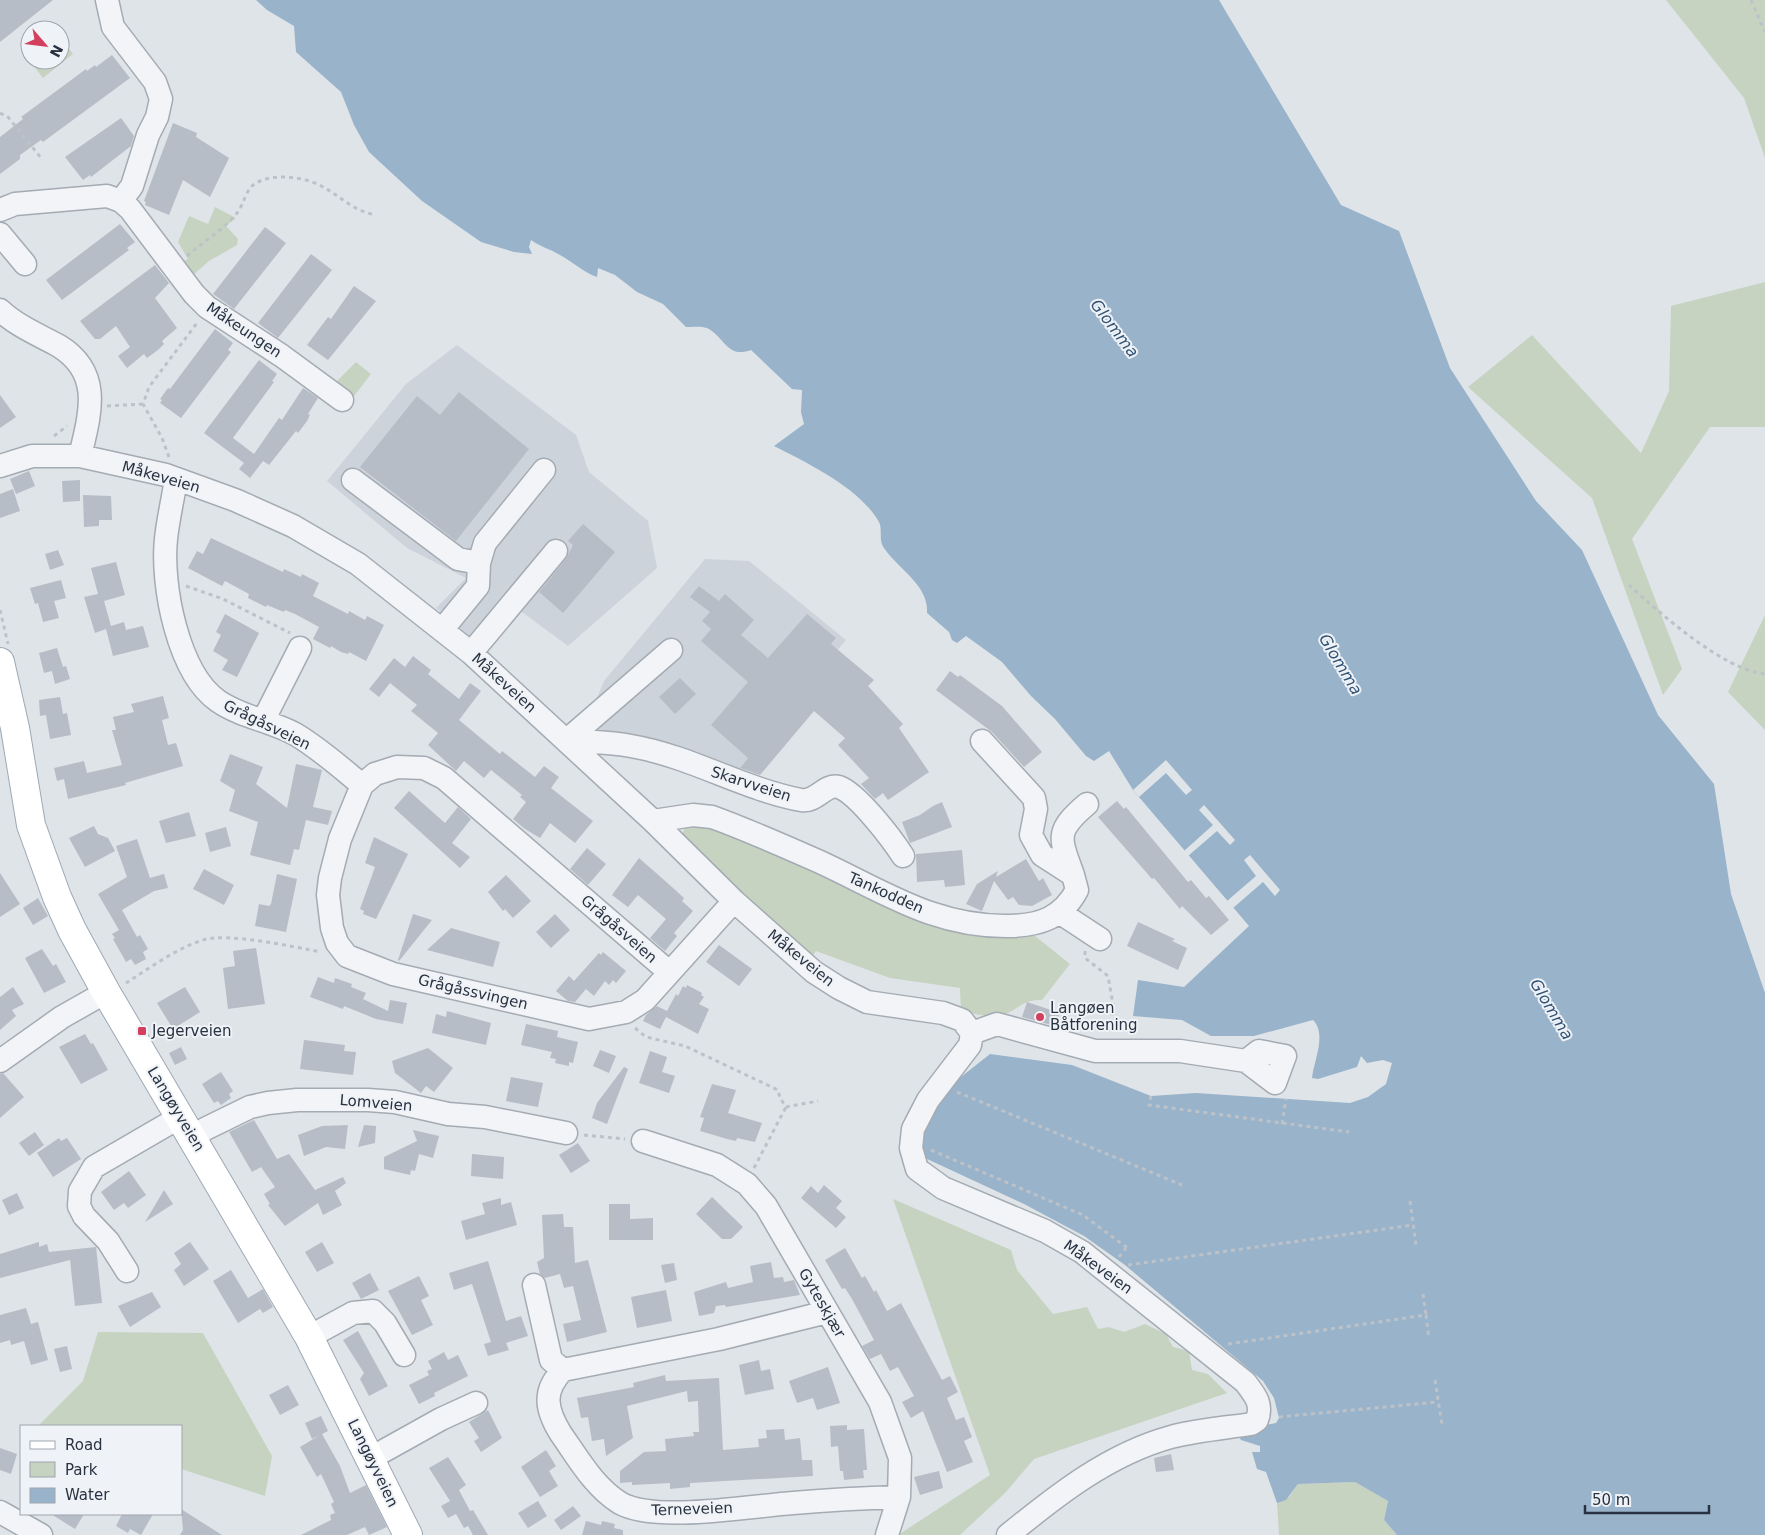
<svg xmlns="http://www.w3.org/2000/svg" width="1765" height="1535" viewBox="0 0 1765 1535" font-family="'DejaVu Sans',sans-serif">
<rect width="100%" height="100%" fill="#dfe4e9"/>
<!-- built -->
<path fill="#cdd3db" d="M457,345L576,435L589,472L648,521L657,568L568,646L518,609L485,651L436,608L466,578L407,548L327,481L406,384Z
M705,559L749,561L846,640L738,770L582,734L604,681Z"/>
<!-- green -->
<path fill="#c6d3c0" d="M1666,0H1765V158L1744,98Z
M60,37L73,54L43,78L26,56L30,53V60H60Z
M215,207L236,218L226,226L238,239L237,245L209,261L192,276L182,262L188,259L178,242L189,216L208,224Z
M1765,282V427H1710L1632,539L1682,669L1663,695L1592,498L1468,387L1532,335L1641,453L1669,391L1671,306Z
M356,362L371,374L351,400L334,384Z
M1765,615V730L1728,692Z
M687,822L728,833L944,929L1035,936L1070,964L1042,1000C1021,1000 1023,1007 1005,1014C992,1019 975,1014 961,1011L960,988L890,978L816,951L808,962L680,840Z
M893,1199L1011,1250L1017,1270L1053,1314L1087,1307L1098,1329L1109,1327L1124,1332L1145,1324L1166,1334L1173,1347L1189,1351L1192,1370L1208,1374L1227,1393L1034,1459L1005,1493L960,1535H898L990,1475Z
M98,1332L203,1333L272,1456L265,1496L181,1469V1426H38L83,1381Z
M1355,1482L1388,1501L1384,1520L1397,1535H1279L1277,1503L1290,1496L1298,1484Z"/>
<!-- water -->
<path fill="#99b3ca" d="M256,0H1219L1341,205L1399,231L1450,368L1536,501L1582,550L1658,715L1714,784L1731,894L1765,993V1535H1397L1384,1520L1388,1501L1355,1482L1298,1484L1286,1500L1277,1503L1266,1472L1257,1469L1252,1452H1260V1446L1241,1440L1236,1431L1276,1423L1279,1418L1274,1398L1263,1381L1125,1265L1084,1236L1024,1204L925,1158L918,1135L947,1088L990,1054L1072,1065L1151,1096L1196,1093L1350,1103L1368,1097L1386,1084L1392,1063L1383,1060L1367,1063L1361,1056L1357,1067L1318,1079L1312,1078C1314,1060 1327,1034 1313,1020L1254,1036H1211L1182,1020L1133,1016L1138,980L1184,987L1249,926L1133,790L1109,751L1094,761L1086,756L1055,719L1031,696L1002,662L966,636L957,643L952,640L949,632L927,613C929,585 898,569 884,548C878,540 883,530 879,522C861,489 806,462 774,446L804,424L801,412L802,390L792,389L751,350C727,359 725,337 707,328C701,326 692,327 686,327L663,304L637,292L615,275L598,268L597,277C583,272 573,262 560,255C550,249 541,247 531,240L529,247L532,254L514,252L481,242L422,201L369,152L354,125L341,92L296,52L294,26L267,10Z"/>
<!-- pier -->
<path fill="#dfe4e9" d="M1166,760L1192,790L1186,795L1166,773L1139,797L1133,790Z
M1204,805L1235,840L1230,845L1217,831L1188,856L1184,851L1213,825L1199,810Z
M1250,855L1280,890L1275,896L1263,882L1233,908L1227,901L1256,876L1244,860Z"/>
<!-- building -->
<path fill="#b6bdc6" d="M0,0H53L0,42Z
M112,55L130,78L43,142L41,140L20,155V159L0,174V137L23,119L21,117L59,89L86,69L87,71L95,65L96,67Z
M121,118L134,136L131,146L91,177L90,175L83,180L65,157Z
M173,123L197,133L196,137L229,158L210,197L183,180L169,215L145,205L146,202L144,201Z
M120,224L135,242L127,248L129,250L62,300L46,280Z
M265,227L286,243L234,309L213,294Z
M311,254L332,270L278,338L258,323Z
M155,265L169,283L155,298L177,328L162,341L164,344L158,350L147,358L144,354L127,368L118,356L130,347L116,326L100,339H95L80,321Z
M354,286L376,301L328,360L307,345L328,317L331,319Z
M215,329L233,343L228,350L231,352L181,418L160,403L162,400L160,399L168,388L170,389Z
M259,360L277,374L272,381L274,382L233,438L254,454L279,418L282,420L303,388L318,398L308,414L310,415L307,421L298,433L296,431L269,465L263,461L250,478L239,469L244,463L204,433Z
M459,392L529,449L456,541L360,467L417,396L440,415Z
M0,395L16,417L0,428Z
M29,471L35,486L16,494L10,479Z
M80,480V501L63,502L62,481Z
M13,489L20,511L0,518V494Z
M83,495L111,496L112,520H99V526L84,527Z
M583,524L615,552L563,613L539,592L566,559L573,545L568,541Z
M211,538L283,572L284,569L301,577L302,574L319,583L313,596L348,614L349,611L365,620L367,616L384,625L366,661L349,652L348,654L341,652L331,646L330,648L313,639L319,627L295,614L285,610L284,612L267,605L266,607L248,598L249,594L225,581L222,586L188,568L197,551L203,554Z
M58,550L64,565L50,570L45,554Z
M116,562L125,595L104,601L111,626L124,622L126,630L143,626L149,647L113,656L106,629L95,633L84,597L98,594L91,568Z
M61,580L66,598L54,601L59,618L43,622L38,603L35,604L30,588Z
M699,586L719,601L725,594L754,620L741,635L768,658L807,614L836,638L831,644L874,680L868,686L903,724L899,728L929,772L888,800L883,793L875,799L861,784L869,778L838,745L845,738L814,711L760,775L740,768L748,758L711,725L748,682L701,641L711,629L702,621L710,612L690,597Z
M225,614L259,633L237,677L222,670L228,660L213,651L221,635L216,632Z
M57,648L63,667L66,666L70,679L55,684L52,671L44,673L39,653Z
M413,656L431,670L428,674L459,699L470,683L481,691L459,720L500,754L502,751L535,777L544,766L559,777L551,788L593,821L575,843L550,823L540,838L525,829L513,819L526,802L520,797L522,795L491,770L484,778L464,761L456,771L428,745L438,733L411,711L417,705L390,683L379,697L369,689L394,658L405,667Z
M950,671L958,677L960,675L1002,706L1042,752L1024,767L992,732L936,690Z
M680,678L696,694L675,714L659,697Z
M163,696L169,718L162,720L168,745L176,743L183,766L125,783L126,785L68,799L64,779L57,781L54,768L84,761L87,773L122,765L112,730H116L113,717L134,712L131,704Z
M60,697L63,714L67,713L71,735L50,739L46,715L40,716L39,700Z
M230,754L263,767L256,784L287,808L296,764L322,770L313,807L332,811L328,825L306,820L299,850L294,849L290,865L250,855L258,822L229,811L235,790L220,781Z
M409,791L445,823L458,807L471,819L452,843L470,857L460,868L394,808Z
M1117,801L1124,809L1126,807L1188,882L1191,880L1206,898L1209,896L1229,920L1211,935L1182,906L1180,909L1154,878L1152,879L1098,817Z
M942,802L952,827L910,843L902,822L920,815L933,806Z
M189,812L196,836L166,843L159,821Z
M94,826L98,834L108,838L115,851L85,867L69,838Z
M226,827L231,846L210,852L205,833Z
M374,837L408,854L376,919L363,914L364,911L360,909L375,867L365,863Z
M137,839L150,878L164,874L168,888L154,891L122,910L137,937L140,935L148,949L143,952L146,959L135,965L131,959L126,962L113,939L115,938L112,934L119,930L98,894L127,877L116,846Z
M587,848L606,864L588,885L570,869Z
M962,850L965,885L945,887L944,880L917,882L916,854Z
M639,858L672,887L684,898L682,901L693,911L674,933L677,936L665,951L650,938L666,919L638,895L628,907L612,895Z
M1026,859L1039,881L1043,878L1052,895L1032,906L1019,905L1013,897L1008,900L994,881L982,911L966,904L977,884L998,871L996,877Z
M204,869L234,885L224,905L193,889Z
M0,873L20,904L0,917Z
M277,874L297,879L286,932L255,926L259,904L269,906L271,904Z
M506,875L531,901L513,918L505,909L503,911L488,892Z
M38,898L48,916L33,925L23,908Z
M413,914L432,920L399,961L398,960Z
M555,914L570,930L551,948L536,932Z
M1138,922L1175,939L1172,941L1187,948L1178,970L1127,946Z
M451,928L500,942L493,967L427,950Z
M719,945L752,969L739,986L706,962Z
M256,948L265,1004L228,1009L223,968L235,966L233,951Z
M42,949L53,966L56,964L66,982L44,993L25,958Z
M603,952L626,971L616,983L613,980L609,985L605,981L594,996L586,989L575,1002L568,1001L556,991L569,976L574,981L599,953L601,955Z
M318,977L334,983L335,978L352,984L351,987L366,993L363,999L388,1011L390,1000L407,1003L403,1024L376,1019L344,1006L343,1009L310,997Z
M687,985L702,993L701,995L704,997L699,1004L709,1009L698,1034L666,1017L660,1029L643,1021L646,1015L657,1006L667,1011L676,994L678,996L683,986L686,988Z
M13,987L24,1004L12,1010L16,1016L0,1030V997Z
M185,987L200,1012L173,1029L157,1003Z
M1027,1002L1060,1013L1055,1026L1022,1017Z
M447,1011L491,1023L486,1045L432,1033L436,1014L446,1017Z
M526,1024L558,1031L557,1037L578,1042L573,1063L569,1062V1066L555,1063L556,1059L550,1058L552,1052L521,1045Z
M85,1034L91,1044L93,1043L108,1070L81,1084L59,1047Z
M304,1040L345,1045L344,1051L356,1052L353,1075L300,1069Z
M181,1047L187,1059L175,1065L169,1053Z
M428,1048L453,1068L434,1092L426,1086L421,1093L395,1073L392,1061Z
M600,1050L616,1056L609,1073L593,1066Z
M650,1051L667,1057L662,1072L675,1076L669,1093L639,1083Z
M624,1067L628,1069L607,1124L592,1118L597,1103Z
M221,1072L233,1091L229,1094L231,1098L221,1105L218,1101L214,1103L202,1084Z
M3,1073L24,1097L0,1118V1074Z
M511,1077L543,1083L538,1107L506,1101Z
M712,1084L736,1090L728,1113L762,1123L755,1142L737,1138L736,1141L727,1139L700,1131L704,1118L700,1117Z
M254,1120L277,1159L289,1154L315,1190L343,1177L346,1183L335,1191L342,1205L323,1215L318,1203L285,1226L268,1205L270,1204L264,1194L275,1187L261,1167L252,1172L229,1132Z
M348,1125L345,1149L326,1147L304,1156L298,1135L322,1126Z
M364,1125L376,1126L375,1143L358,1147Z
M413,1130L439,1136L433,1158L419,1154L415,1171L411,1170L410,1175L384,1169V1157L417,1141Z
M35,1132L44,1145L29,1156L19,1143Z
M59,1138L61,1141L67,1138L81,1159L53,1177L37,1153Z
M578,1143L590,1161L571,1173L559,1155Z
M472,1154L504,1157L503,1179L471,1176Z
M129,1171L146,1195L128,1208L124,1203L114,1210L101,1192Z
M824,1185L842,1201L836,1208L846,1217L836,1228L801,1198L811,1186L818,1193Z
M164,1190L173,1204L145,1222Z
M17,1193L24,1208L9,1215L2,1200Z
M712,1197L743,1227L731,1239H722L696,1214Z
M501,1198V1205L511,1202L517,1225L466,1240L461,1221L485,1214L482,1203Z
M609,1204H630V1219L653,1218V1240H609Z
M563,1214L564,1227H573L575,1263L588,1260L607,1332L567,1342L563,1324L581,1320L573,1286L564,1288L560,1274L545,1278L540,1274L537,1262L544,1258L542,1215Z
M39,1242V1247L47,1244L49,1252L96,1247L102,1303L75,1306L70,1260L0,1278V1254Z
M190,1242L209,1269L184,1286L174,1270L181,1264L174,1253Z
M322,1242L334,1263L317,1272L305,1252Z
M845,1248L862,1278L865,1276L874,1292L876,1290L887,1311L901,1303L942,1380L950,1376L958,1392L947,1398L956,1420L964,1417L972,1437L964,1441L973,1462L947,1472L923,1411L911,1418L902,1402L914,1396L898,1367L890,1371L881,1354L870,1359L862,1346L874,1340L852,1299L845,1288L842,1289L825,1260Z
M488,1261L506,1321L521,1316L528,1336L506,1343L509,1350L488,1356L484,1344L491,1342L472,1284L454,1290L449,1273Z
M771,1262L774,1278L783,1277L784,1282L794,1280L800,1295L726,1307L725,1305L716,1306L714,1313L699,1316L694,1292L726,1282L728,1288L753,1282L750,1266Z
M674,1263L677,1280L665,1283L661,1265Z
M231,1270L248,1298L263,1289L273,1307L263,1313L260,1309L238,1323L213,1281Z
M370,1273L379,1290L361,1299L352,1283Z
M419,1276L429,1296L421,1300L433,1325L412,1335L388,1291Z
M666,1290L672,1321L637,1328L631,1297Z
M152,1292L161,1307L130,1327L118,1306Z
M26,1308L31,1324L38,1322L48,1360L31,1365L24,1341L11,1345L10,1340L0,1343V1315Z
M358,1331L388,1386L369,1396L360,1379L364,1373L343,1340Z
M67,1346L72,1369L60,1372L54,1349Z
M444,1352L448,1360L458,1355L468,1376L434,1393L435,1396L419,1404L409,1385L429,1375L427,1371L432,1369L428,1361Z
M759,1360L761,1371L770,1369L774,1389L745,1395L739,1365Z
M828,1367L840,1403L817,1410L813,1398L797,1403L789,1381Z
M665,1375L666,1381L719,1378L723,1450L759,1447L758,1439L767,1438L766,1430L784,1429L785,1440L800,1438L802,1460H812L813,1476L690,1483V1487L670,1489V1483L632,1485V1482L620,1483V1471L644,1452L666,1451L665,1439L694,1436L693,1432H699L698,1401L688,1402L687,1391L627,1406L633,1438L606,1456L604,1439L592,1441L588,1417L581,1418L577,1398L634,1387L633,1383Z
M288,1385L299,1405L280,1415L269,1395Z
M488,1410L502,1438L481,1452L474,1441L479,1438L469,1422Z
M321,1416L328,1431L322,1434L340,1466L350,1493L366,1485L387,1527L369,1535L365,1527L347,1535H301L331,1520L330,1515L335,1513L331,1504L334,1502L321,1474L317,1477L300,1447L320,1435L312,1439L305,1423Z
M847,1425V1430L864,1429L867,1470H863L864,1478L844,1480L843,1471H840L838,1446L831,1447L830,1426Z
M0,1448L17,1454L11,1474L0,1470Z
M546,1450L556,1466L549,1471L558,1486L540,1497L521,1467Z
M1171,1454L1174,1470L1156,1472L1154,1458Z
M448,1457L466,1485L459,1490L470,1511L473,1510L488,1535H473L468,1526L464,1528L456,1514L448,1518L441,1506L450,1501L429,1468Z
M939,1471L943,1488L920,1495L914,1477Z
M538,1501L547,1516L528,1528L518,1513Z
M573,1506L581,1516L561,1530L554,1520Z
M181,1509L222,1535H180L183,1530Z
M51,1514H84L75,1529Z
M122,1514H153L141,1535L130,1529L128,1533L116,1526Z
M586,1521L601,1525L602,1521L615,1524L614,1528L623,1530V1535H582Z"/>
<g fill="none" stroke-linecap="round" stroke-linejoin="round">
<defs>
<path id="minor" d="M107,0L113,27L155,82L161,99L157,117L148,135L132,186L121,201
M0,210L15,204L107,196L121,201L130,209L194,294L207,307L282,356L342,400
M0,234L25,264
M0,310C17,326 39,335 59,346C103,373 90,414 80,456
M0,466L32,456H80L166,475L235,500L293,526L358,564L471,653L653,821L734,901L814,972L839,988L867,1002L943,1013L962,1020L972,1033L970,1045L928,1100L913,1129L911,1148L917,1169L943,1188L1045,1231L1082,1252L1245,1382C1255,1395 1263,1404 1257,1420L1251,1424C1225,1428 1197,1430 1171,1437C1109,1454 1057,1495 1008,1535
M176,479C173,499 168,519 166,539C161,585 178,673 218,701C241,717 271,721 295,734C319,748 340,767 362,785
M353,480L458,559L479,563
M442,630L478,586L479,563L485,543L544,470
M471,653L556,551
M263,721L300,648
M567,740C588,742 610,742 631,746C690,756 743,789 801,800C816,803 825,783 839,787C858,794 892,839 903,856
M567,740L671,650
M653,821L693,815L712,817C748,830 784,846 820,862C885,892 936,928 1011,926C1040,925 1062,918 1077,890L1073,875L1042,855L1031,835L1036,809L1034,798L982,741
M1073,875C1060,838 1054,832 1087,804
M1059,912L1100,939
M669,972L444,778L424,768L397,767L375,774L362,785L340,839L330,878L328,895L332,928L337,943L347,956L393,974L589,1019L626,1012L645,1000L734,901
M972,1033L997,1024L1095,1051H1180L1246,1061L1275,1083L1285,1056L1259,1051L1246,1061
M0,1061L62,1017L106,992
M193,1139L205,1129L250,1107L268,1103L297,1100H368L395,1102L448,1114L485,1117L566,1133
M643,1141L717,1165L747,1184L766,1206L880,1402L900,1458L899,1497L887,1535
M127,1271L108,1241L84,1216L79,1206L80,1191L94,1167L180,1117
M534,1285L551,1360L563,1370
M827,1312L719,1339L563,1370C542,1391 546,1410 561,1434C578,1458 594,1487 620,1503C655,1523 751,1506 793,1503C828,1500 864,1498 899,1497
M309,1337L353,1313L373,1311L385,1323L404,1355
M371,1458L441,1419L476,1403
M0,1512L41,1535"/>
<path id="major" d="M0,662L15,728L31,825L57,897L72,930L106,992L309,1337L408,1535"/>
</defs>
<!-- minor casing -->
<use href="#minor" stroke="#a4abb3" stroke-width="25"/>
<!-- major casing -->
<use href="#major" stroke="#9ea8b5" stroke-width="30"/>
<!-- path -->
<path stroke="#bdc2c8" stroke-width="3" stroke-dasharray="4 4" stroke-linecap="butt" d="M1751,0L1765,32
M0,113L8,117L42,159
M187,256C203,242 223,230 237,213C243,206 245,193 252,186C267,173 297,176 315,183C337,192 351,211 376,215
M107,406L143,404
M54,436L67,426
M169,457L162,438L143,404L149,387L197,323
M1629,585C1661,614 1722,669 1765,674
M186,586L223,599L290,633
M0,610L8,644
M1085,951V958L1108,976L1113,1004L1109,1033
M126,983C150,968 175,949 203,940C226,932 295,947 321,952
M635,1028L646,1037L685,1046L778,1090L780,1098L786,1107L818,1101
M957,1092L1182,1185
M1151,1096L1149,1105L1349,1132
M1282,1124L1286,1099
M584,1135L625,1139
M931,1150L1083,1215L1130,1250
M754,1168L786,1107
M1410,1201L1416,1245
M1119,1257L1126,1248
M1128,1265L1413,1225
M1423,1294L1426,1315
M1228,1344L1426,1315L1429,1338
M1435,1380L1442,1425
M1279,1417L1437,1402"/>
<!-- minor -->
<use href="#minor" stroke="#f2f4f7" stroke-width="22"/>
<!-- major -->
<use href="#major" stroke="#fff" stroke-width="28"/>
</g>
<!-- markers -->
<g fill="#d2405d" stroke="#eff2f6" stroke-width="2">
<circle cx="1040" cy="1017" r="5"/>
<rect x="137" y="1026" width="10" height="10" rx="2.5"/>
</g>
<g text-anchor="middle" stroke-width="4" stroke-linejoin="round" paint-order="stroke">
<!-- street labels -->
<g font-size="15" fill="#283241" stroke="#eff2f6">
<text transform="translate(244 330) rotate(34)" y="5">Måkeungen</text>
<text transform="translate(161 477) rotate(16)" y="5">Måkeveien</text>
<text transform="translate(504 683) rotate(42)" y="5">Måkeveien</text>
<text transform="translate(267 725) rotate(26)" y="5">Grågåsveien</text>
<text transform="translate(751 784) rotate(18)" y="5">Skarvveien</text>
<text transform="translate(886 893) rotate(24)" y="5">Tankodden</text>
<text transform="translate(619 929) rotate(41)" y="5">Grågåsveien</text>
<text transform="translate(801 958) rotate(39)" y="5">Måkeveien</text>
<text transform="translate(473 992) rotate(13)" y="5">Grågåssvingen</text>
<text transform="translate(376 1103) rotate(5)" y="5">Lomveien</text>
<text transform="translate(176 1109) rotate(59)" y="5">Langøyveien</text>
<text transform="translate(1098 1267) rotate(36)" y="5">Måkeveien</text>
<text transform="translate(822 1303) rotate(60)" y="5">Gyteskjær</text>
<text transform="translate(373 1463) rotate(64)" y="5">Langøyveien</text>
<text transform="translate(692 1509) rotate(-2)" y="5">Terneveien</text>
</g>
<!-- poi labels -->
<g font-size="15" fill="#283241" stroke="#eff2f6" text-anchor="start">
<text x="1050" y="1013">Langøen<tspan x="1050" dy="17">Båtforening</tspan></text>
<text x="152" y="1036">Jegerveien</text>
</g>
<!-- water labels -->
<g font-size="16" font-style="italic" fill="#305376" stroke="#eff2f6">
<text transform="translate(1115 328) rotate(53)" y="6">Glomma</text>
<text transform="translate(1341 664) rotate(59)" y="6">Glomma</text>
<text transform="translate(1552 1009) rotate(59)" y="6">Glomma</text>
</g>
</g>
<!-- legend -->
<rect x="20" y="1425" width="162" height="90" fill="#eff2f6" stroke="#9fa5ae"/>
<rect x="30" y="1441" width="25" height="8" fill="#ffffff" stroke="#9fa5ae"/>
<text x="65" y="1450" font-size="15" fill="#283241">Road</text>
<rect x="30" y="1462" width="25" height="15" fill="#c6d3c0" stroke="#9fa5ae"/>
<text x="65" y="1475" font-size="15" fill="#283241">Park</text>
<rect x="30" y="1488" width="25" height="15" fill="#99b3ca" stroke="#9fa5ae"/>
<text x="65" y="1500" font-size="15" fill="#283241">Water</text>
<!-- north arrow -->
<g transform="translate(45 45) rotate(118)"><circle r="24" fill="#eff2f6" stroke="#9fa5ae"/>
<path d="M0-4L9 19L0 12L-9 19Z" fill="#d2405d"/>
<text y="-8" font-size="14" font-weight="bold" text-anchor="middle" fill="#283241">N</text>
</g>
<!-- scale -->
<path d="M1585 1505v8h124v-8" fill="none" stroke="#283241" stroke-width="2.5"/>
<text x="1592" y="1505" font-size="15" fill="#283241" stroke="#eff2f6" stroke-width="4" paint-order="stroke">50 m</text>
</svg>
